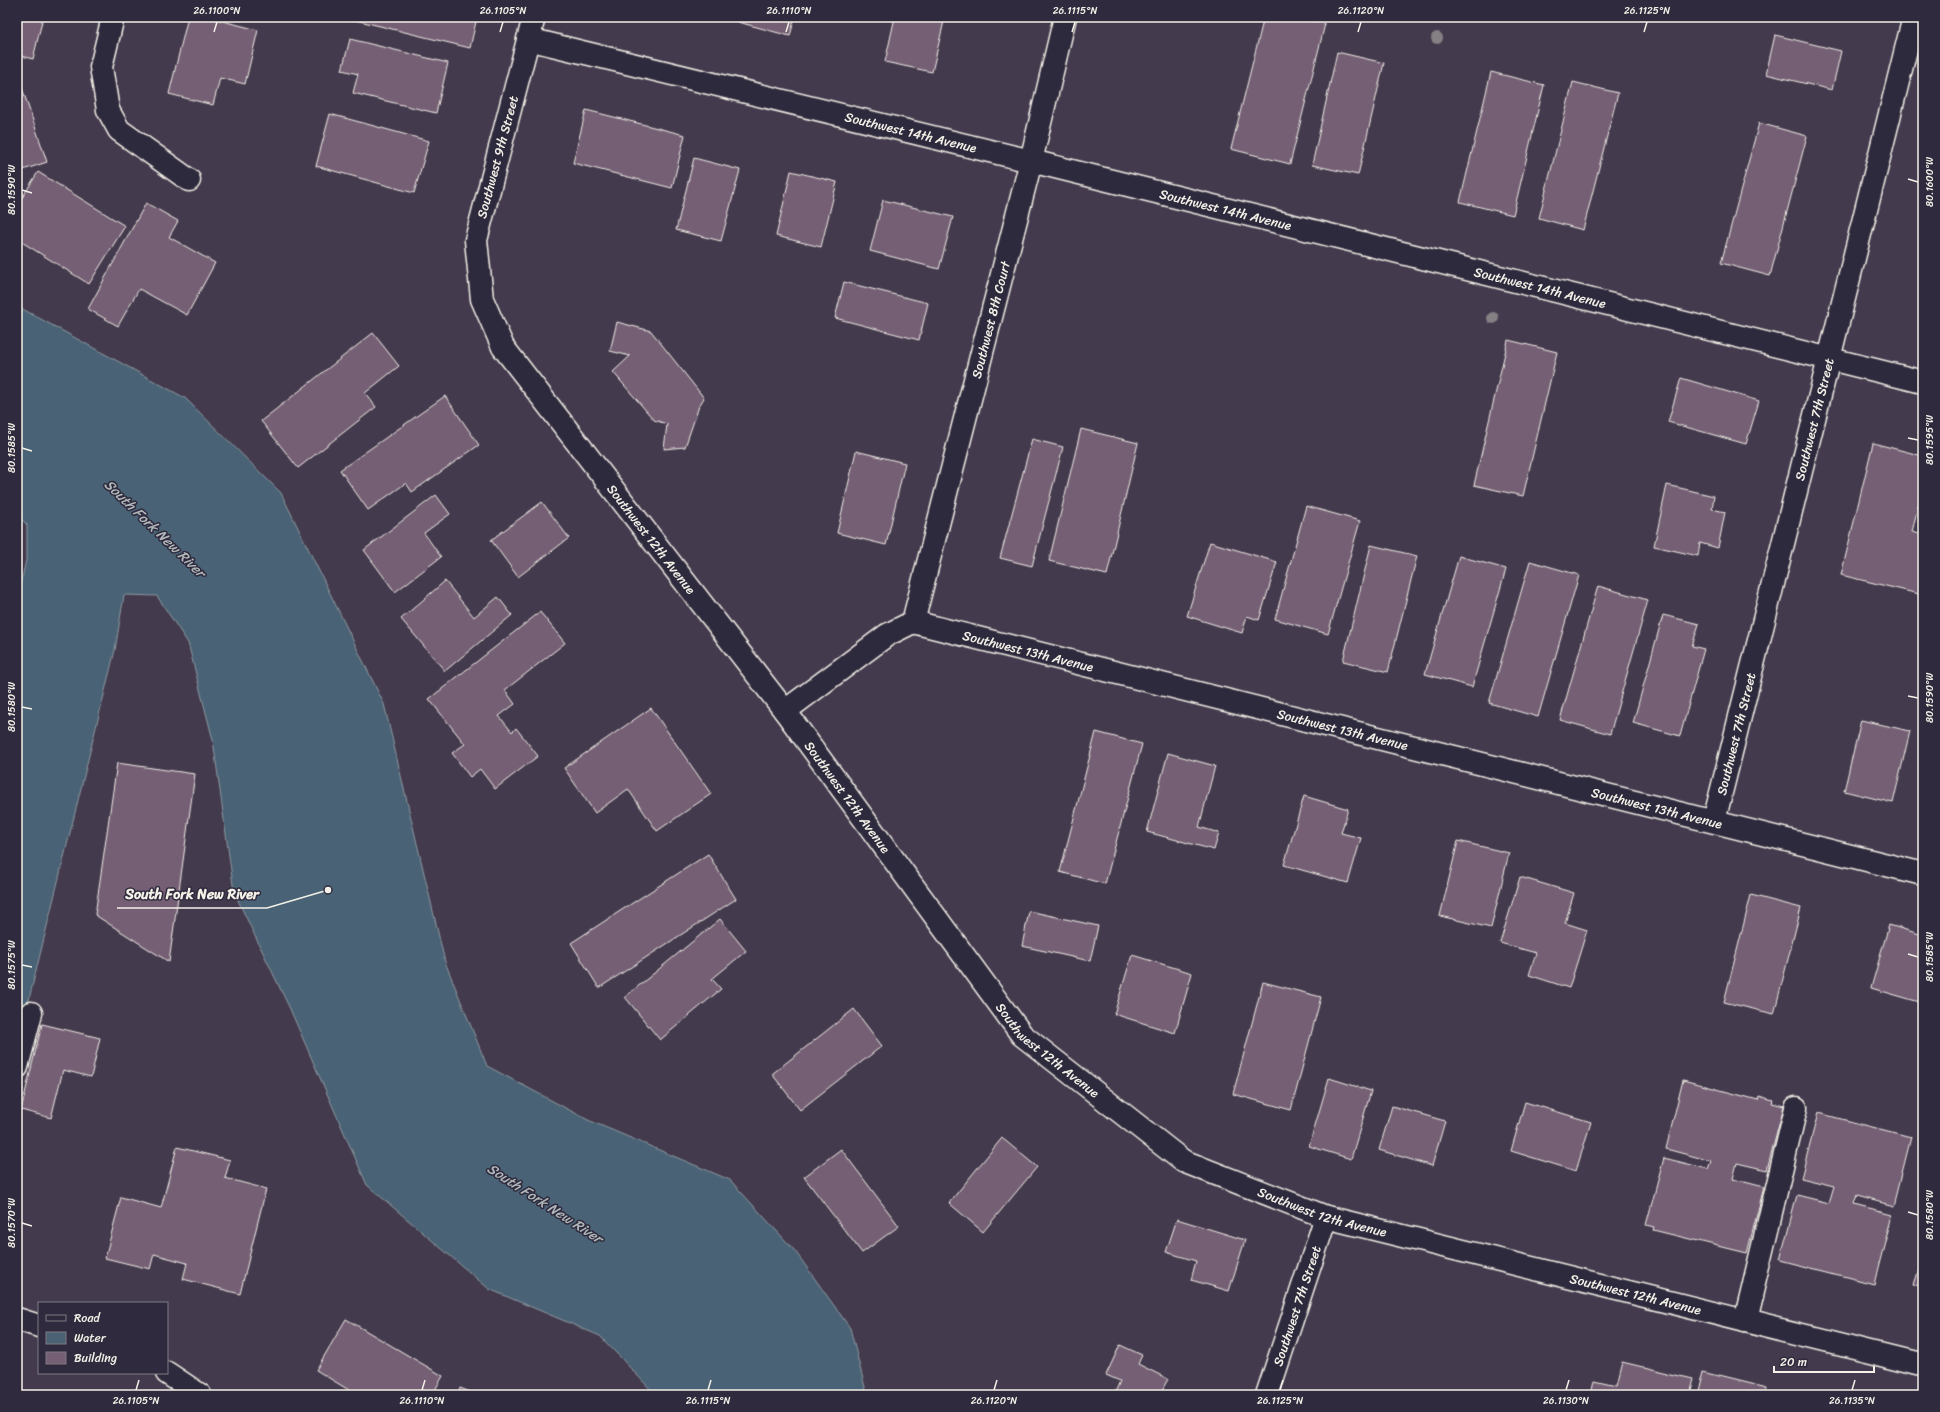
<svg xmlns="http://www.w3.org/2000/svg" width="1940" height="1412" viewBox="0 0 1940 1412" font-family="Sriracha,sans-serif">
<rect width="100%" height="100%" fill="#443a4e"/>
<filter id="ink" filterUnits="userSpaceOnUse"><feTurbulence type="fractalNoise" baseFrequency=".025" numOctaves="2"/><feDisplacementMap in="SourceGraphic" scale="8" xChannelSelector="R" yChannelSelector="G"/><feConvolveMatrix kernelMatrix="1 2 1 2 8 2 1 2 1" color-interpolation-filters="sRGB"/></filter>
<g filter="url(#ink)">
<!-- water -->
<path fill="#4a6274" stroke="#8e9ba2" d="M17,306L185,398L281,493L384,704L445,962L487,1066L588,1120L730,1180L795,1251L850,1328L867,1395H656L600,1336L489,1289L367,1185L290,1009L234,892L213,740L188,643L157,596L124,595L115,650L17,1048V599L27,556V525L17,514Z"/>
<!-- building -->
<path fill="#745f75" stroke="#f4f1e8" d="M17,17H43L33,59L17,55Z
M188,17H207L258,30L245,84L220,78L213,105L169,94Z
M343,17H477L470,48Z
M740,17H795L790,36L738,22Z
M895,17H945L932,72L885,62Z
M1264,17H1299L1325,24L1290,164L1231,149Z
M1775,35L1841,51L1832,90L1766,74Z
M350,39L448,63L436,113L353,93L358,74L342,70Z
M1337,52L1384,63L1358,175L1312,165Z
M1491,72L1544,85L1513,215L1460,202Z
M17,73L47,162L17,172Z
M1573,82L1618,93L1583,230L1539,218Z
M586,110L685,135L672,188L573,163Z
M330,114L429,141L414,193L316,166Z
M1759,123L1807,136L1770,276L1721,263Z
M694,158L740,170L721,241L676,230Z
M791,171L837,182L821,247L776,236Z
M38,172L125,226L89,284L17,239V206Z
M883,200L953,217L939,269L870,251Z
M146,203L178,221L169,237L215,263L187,315L139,289L118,326L88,309Z
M844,282L928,303L919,340L835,318Z
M617,322L651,331L704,398L699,406L685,447L664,449L667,424L654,420L613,372L630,356L610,351Z
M373,333L399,366L365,393L376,407L298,468L261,421Z
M1508,340L1557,352L1523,496L1474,485Z
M1681,378L1759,401L1746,444L1668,422Z
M445,396L479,445L412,492L406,483L368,510L340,470Z
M1081,429L1138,443L1107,575L1049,561Z
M1032,439L1063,447L1032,566L1000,558Z
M1873,443L1923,456V485L1912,532L1923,535V595L1841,575Z
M856,451L905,463L886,545L837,533Z
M1667,485L1714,496L1712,509L1725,512L1718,548L1700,543L1698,556L1654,546Z
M436,495L450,514L424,533L441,557L395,592L364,550Z
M542,502L569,538L518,577L491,540Z
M1306,506L1360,521L1328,634L1275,619Z
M1210,542L1277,562L1259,620L1247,616L1242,633L1187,616Z
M1371,545L1417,556L1388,672L1343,661Z
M1459,556L1506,569L1472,687L1425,674Z
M1530,561L1579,575L1538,717L1489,703Z
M445,581L474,617L498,597L512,615L445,671L401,619Z
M1598,586L1648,600L1610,734L1560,720Z
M540,612L565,643L505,690L515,704L499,716L512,732L516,728L538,756L495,789L480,769L470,777L452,753L465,744L429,699Z
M1663,615L1699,624L1692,646L1704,649L1680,736L1633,723Z
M651,708L711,794L657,831L628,789L595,813L564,768Z
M1861,720L1910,731L1893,803L1844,791Z
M1096,732L1142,744L1105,884L1060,872Z
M1168,753L1215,766L1199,827L1219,833L1214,850L1147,832Z
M117,763L195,774L169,962L95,915Z
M1923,772V790L1919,789Z
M1304,796L1348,809L1341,833L1361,838L1348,883L1284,865Z
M1458,841L1509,853L1491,928L1440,916Z
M708,854L736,899L599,988L571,943Z
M1520,877L1574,893L1565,923L1587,930L1569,988L1529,975L1536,953L1500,943Z
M1751,895L1801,908L1774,1014L1724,1002Z
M1029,911L1098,926L1090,961L1022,946Z
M720,919L746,951L712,979L721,989L660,1040L625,997Z
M1889,925L1923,935V1003L1871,988Z
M1132,955L1192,973L1175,1033L1114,1014Z
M1263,982L1321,997L1291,1110L1233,1094Z
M854,1009L882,1046L800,1110L772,1074Z
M42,1024L100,1038L91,1077L63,1070L51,1118L21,1110Z
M1329,1078L1371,1091L1351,1159L1309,1146Z
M1683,1080L1758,1100L1759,1096L1773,1100L1772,1103L1784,1106L1767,1170L1737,1163L1733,1179L1764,1187L1747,1253L1653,1230L1654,1227L1646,1225L1664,1158L1708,1169L1711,1161L1666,1149Z
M1525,1102L1591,1122L1576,1171L1511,1151Z
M1392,1106L1445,1121L1432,1166L1379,1150Z
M1818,1113L1911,1137L1894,1205L1857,1195L1854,1204L1892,1214L1874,1284L1780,1260L1797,1195L1829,1203L1834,1186L1801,1178Z
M1002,1138L1037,1167L983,1232L949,1203Z
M177,1147L230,1160L225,1178L266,1189L240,1294L183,1279L187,1263L154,1254L150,1269L105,1258L121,1197L161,1208Z
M841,1149L899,1226L862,1253L804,1177Z
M1177,1219L1245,1240L1229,1291L1191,1280L1196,1261L1166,1252Z
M1923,1250V1288L1913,1285Z
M346,1319L443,1376L432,1395H357L316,1370Z
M1120,1345L1142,1355L1138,1364L1168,1379L1162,1390L1173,1395H1114L1120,1381L1106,1375Z
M1622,1362L1693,1379L1689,1395H1591L1594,1381L1616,1386Z
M1703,1370L1768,1386L1766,1395H1697Z
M460,1388L478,1395H458Z
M503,1390L516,1395H501Z
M1788,1391L1804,1395H1787Z"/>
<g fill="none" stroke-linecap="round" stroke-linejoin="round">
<defs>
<g id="minor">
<path d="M113,17L101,67L108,110L119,130L189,180"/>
<path id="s1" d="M534,17L476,240L482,299L503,347L785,711L1022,1035L1183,1161L1326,1217L1923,1365"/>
<path id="s2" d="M528,39L1031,161L1923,382"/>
<path id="s3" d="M913,622L1031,161L1065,17"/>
<path id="s4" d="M785,711L887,635L913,622L1923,874"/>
<path id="s5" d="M1714,821L1914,17"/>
<path d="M17,1067L31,1013"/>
<path d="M17,1319L39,1326"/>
<path d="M1745,1321L1796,1108"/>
<path d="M167,1373L200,1395"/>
<path id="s6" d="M1267,1395L1326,1217"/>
</g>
</defs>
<!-- minor casing -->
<use href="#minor" stroke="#f4f1e8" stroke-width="25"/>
<!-- minor -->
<use href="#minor" stroke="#2f2a3d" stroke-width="22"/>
</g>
<!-- trees -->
<g fill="#858083">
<circle cx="1437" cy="38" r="6"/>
<circle cx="1493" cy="318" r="6"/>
</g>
</g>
<!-- ticks -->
<path fill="none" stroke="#f4f1e8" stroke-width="1.5" d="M214,32L217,22M500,32L503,22M786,32L789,22M1072,32L1075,22M1358,32L1361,22M1644,32L1647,22M1908,179L1918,182M22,190L32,193M1908,438L1918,440M22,448L32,451M1908,696L1918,698M22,707L32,709M1908,954L1918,957M22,965L32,967M1908,1212L1918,1215M22,1223L32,1226M136,1390L139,1380M422,1390L425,1380M708,1390L711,1380M994,1390L997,1380M1280,1390L1283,1380M1566,1390L1569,1380M1852,1390L1855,1380"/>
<g text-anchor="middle" stroke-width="3" stroke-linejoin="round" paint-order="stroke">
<!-- street labels -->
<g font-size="13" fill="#f4f1e8" stroke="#2f2a3d">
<text dy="5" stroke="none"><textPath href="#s2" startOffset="394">Southwest 14th Avenue</textPath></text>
<text transform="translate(497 157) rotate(-75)" y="5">Southwest 9th Street</text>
<text dy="5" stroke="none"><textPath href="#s2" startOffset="718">Southwest 14th Avenue</textPath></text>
<text dy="5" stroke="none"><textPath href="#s2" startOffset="1042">Southwest 14th Avenue</textPath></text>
<text dy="5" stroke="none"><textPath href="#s3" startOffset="312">Southwest 8th Court</textPath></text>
<text dy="5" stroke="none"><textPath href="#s5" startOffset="414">Southwest 7th Street</textPath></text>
<text dy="5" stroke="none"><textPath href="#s1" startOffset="585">Southwest 12th Avenue</textPath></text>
<text dy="5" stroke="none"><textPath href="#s4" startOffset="275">Southwest 13th Avenue</textPath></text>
<text dy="5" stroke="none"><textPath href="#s4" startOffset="599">Southwest 13th Avenue</textPath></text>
<text dy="5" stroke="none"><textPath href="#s5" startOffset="90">Southwest 7th Street</textPath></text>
<text dy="5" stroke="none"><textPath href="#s1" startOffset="909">Southwest 12th Avenue</textPath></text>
<text dy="5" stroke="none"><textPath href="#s4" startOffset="923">Southwest 13th Avenue</textPath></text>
<text dy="5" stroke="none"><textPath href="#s1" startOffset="1233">Southwest 12th Avenue</textPath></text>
<text dy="5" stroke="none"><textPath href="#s1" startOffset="1557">Southwest 12th Avenue</textPath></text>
<text dy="5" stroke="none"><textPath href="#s1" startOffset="1881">Southwest 12th Avenue</textPath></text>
<text dy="5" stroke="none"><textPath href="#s6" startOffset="94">Southwest 7th Street</textPath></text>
</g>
<!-- water labels -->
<g font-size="14" font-style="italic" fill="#b0b8ba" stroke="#2f2a3d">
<text transform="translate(155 528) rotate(44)" y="5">South Fork New River</text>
<text transform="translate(545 1203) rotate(33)" y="5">South Fork New River</text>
</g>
</g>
<!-- callouts -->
<path fill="none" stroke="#f4f1e8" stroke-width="1.5" d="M328 890L267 908H117"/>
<circle fill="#f4f1e8" stroke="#2f2a3d" stroke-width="1.5" cx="328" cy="890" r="4"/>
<g font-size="14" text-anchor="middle" font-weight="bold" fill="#f4f1e8" stroke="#2f2a3d" stroke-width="3" stroke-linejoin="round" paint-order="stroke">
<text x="192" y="899">South Fork New River</text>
</g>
<!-- margin -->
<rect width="1940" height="1412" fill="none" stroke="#2f2a3d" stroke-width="44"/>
<!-- legend -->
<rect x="38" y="1302" width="130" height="72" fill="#2f2a3d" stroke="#7e7a81"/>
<rect x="46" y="1315" width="20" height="6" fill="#2f2a3d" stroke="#7e7a81"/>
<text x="74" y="1322" font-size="12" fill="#f4f1e8">Road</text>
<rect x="46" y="1332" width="20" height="12" fill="#4a6274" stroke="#7e7a81"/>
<text x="74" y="1342" font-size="12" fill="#f4f1e8">Water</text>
<rect x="46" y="1352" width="20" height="12" fill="#745f75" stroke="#7e7a81"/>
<text x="74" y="1362" font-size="12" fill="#f4f1e8">Building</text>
<!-- scale -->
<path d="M1774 1366v6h100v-6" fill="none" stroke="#f4f1e8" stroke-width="2"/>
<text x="1780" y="1366" font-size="12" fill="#f4f1e8" stroke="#2f2a3d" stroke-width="3" paint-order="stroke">20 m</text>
<rect x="22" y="22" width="1896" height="1368" fill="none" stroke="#f4f1e8" stroke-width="1.5"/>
<g font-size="10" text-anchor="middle" fill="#f4f1e8">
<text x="217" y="14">26.1100°N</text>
<text x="503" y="14">26.1105°N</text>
<text x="789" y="14">26.1110°N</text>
<text x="1075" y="14">26.1115°N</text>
<text x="1361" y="14">26.1120°N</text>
<text x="1647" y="14">26.1125°N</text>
<text transform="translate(1929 182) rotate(-90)" y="4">80.1600°W</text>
<text transform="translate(11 190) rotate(-90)" y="4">80.1590°W</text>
<text transform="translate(1929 440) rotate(-90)" y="4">80.1595°W</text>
<text transform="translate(11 448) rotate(-90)" y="4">80.1585°W</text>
<text transform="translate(1929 698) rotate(-90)" y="4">80.1590°W</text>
<text transform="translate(11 707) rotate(-90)" y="4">80.1580°W</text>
<text transform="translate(1929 957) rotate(-90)" y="4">80.1585°W</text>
<text transform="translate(11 965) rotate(-90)" y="4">80.1575°W</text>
<text transform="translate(1929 1215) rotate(-90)" y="4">80.1580°W</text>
<text transform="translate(11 1223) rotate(-90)" y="4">80.1570°W</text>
<text x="136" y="1404">26.1105°N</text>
<text x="422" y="1404">26.1110°N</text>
<text x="708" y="1404">26.1115°N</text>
<text x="994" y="1404">26.1120°N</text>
<text x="1280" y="1404">26.1125°N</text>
<text x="1566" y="1404">26.1130°N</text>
<text x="1852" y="1404">26.1135°N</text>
</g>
</svg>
